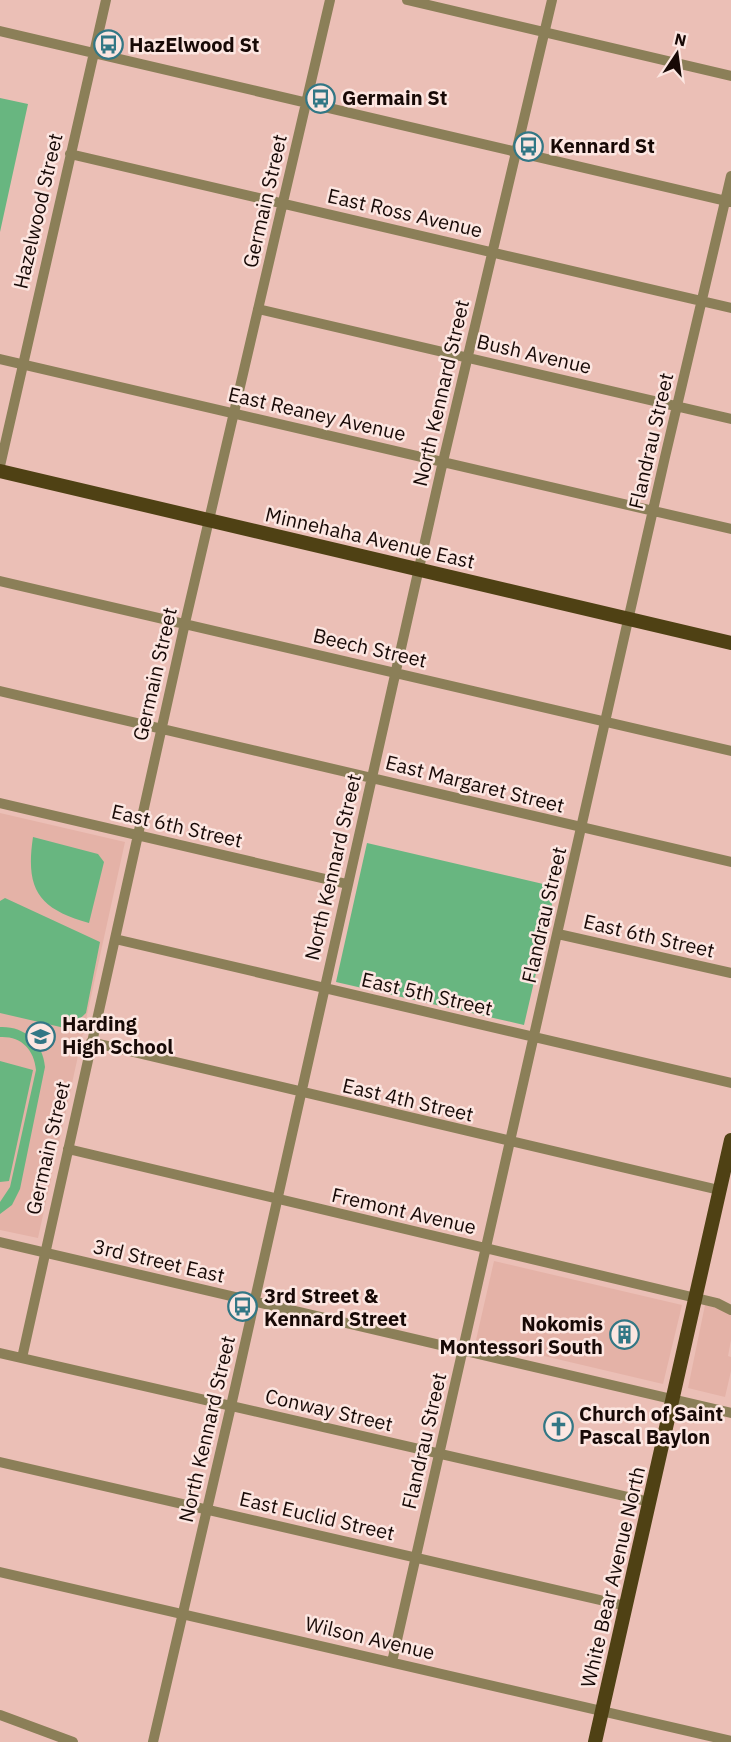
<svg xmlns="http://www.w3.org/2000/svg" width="731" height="1742" viewBox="0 0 731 1742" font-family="'IBM Plex Sans',sans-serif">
<rect width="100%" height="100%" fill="#ebbfb6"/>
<!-- built -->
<path fill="#e4b2a7" d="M0,813L125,842L38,1238L0,1230Z
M494,1261L682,1305L663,1384L476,1340Z
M705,1305L731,1311V1340L728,1356L731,1357V1371L725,1397L688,1388Z"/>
<!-- green -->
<path fill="#68b680" d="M0,98L28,104L0,232Z
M33,837L98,854L104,862L89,923C39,909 25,890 33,837Z
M367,843L556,887L524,1025L336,982Z
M5,898L100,942L86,1013L69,1029L0,1013V901Z
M0,1027C24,1026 43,1042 45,1067L20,1189L12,1205L0,1214V1202L10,1187L36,1070C34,1049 21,1036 0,1037Z
M0,1061L33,1070L9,1181L0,1182Z"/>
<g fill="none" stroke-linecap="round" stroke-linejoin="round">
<!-- minor -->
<path stroke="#8b7f58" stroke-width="10" d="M407,0L731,76
M0,31L730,202
M70,154L731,308
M258,309L731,419
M0,359L731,529
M0,466L106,0
M0,581L731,751
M0,691L731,862
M0,803L347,884
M558,934L731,973
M115,939L731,1083
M91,1042L719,1190
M68,1149L717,1303L731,1310
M0,1242L731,1413
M0,1353L650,1502
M22,1358L185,623L330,0
M0,1462L626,1606
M0,1572L731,1741
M392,1662L665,457L731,176
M0,1715L73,1742
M153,1742L231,1406L441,470L552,0"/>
<!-- major -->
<path stroke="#4f4114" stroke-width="14" d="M0,471L731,643
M595,1742L731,1140"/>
</g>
<!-- icons -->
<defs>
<symbol id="bus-ring" viewBox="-11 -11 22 22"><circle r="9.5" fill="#fce6e1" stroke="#327785" stroke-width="1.5"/><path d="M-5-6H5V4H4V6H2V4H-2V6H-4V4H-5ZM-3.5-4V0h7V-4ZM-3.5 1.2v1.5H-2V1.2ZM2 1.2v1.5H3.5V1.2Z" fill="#327785"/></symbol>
<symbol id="school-ring" viewBox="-11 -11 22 22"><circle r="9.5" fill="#fce6e1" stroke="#327785" stroke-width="1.5"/><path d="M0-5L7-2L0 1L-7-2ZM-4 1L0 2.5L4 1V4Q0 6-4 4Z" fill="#327785"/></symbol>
<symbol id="building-ring" viewBox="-11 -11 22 22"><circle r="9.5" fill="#fce6e1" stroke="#327785" stroke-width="1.5"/><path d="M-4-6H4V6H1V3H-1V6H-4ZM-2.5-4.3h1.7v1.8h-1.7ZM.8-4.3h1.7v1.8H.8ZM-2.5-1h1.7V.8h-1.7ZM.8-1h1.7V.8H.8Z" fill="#327785"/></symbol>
<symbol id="church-ring" viewBox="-11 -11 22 22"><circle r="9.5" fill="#fce6e1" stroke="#327785" stroke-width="1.5"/><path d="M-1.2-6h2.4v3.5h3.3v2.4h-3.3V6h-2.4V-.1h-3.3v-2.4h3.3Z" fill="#327785"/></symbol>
</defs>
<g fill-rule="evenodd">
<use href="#bus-ring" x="92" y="28" width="33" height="33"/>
<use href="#bus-ring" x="304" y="82" width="33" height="33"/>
<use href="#bus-ring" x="512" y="130" width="33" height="33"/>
<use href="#school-ring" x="24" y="1020" width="33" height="33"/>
<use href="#bus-ring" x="226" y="1290" width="33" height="33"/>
<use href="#building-ring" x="608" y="1318" width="33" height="33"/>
<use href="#church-ring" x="542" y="1410" width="33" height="33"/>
</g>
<g text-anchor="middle" stroke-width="5" stroke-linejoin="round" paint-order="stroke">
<!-- poi labels -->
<g font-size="20" font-weight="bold" fill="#170906" stroke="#fce6e1" text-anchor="start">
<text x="129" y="52">HazElwood St</text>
<text x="342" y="105">Germain St</text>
<text x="550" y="153">Kennard St</text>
<text x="62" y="1031">Harding<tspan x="62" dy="23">High School</tspan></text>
<text x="264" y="1303">3rd Street &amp;<tspan x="264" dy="23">Kennard Street</tspan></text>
<text x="603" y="1331" text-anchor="end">Nokomis<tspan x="603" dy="23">Montessori South</tspan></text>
<text x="579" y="1421">Church of Saint<tspan x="579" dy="23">Pascal Baylon</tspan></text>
</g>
<!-- street labels -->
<g font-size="20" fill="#170906" stroke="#fce6e1">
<text transform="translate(265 201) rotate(-77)" y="7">Germain Street</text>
<text transform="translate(38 211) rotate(-77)" y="7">Hazelwood Street</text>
<text transform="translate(405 213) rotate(13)" y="7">East Ross Avenue</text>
<text transform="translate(534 354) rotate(13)" y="7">Bush Avenue</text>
<text transform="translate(441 393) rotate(-77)" y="7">North Kennard Street</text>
<text transform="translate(317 414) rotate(13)" y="7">East Reaney Avenue</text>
<text transform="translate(651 441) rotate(-77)" y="7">Flandrau Street</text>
<text transform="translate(370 538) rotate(13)" y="7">Minnehaha Avenue East</text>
<text transform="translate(370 648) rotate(13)" y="7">Beech Street</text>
<text transform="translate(155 674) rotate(-77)" y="7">Germain Street</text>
<text transform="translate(475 784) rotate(14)" y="7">East Margaret Street</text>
<text transform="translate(177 826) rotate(13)" y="7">East 6th Street</text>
<text transform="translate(333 867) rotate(-77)" y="7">North Kennard Street</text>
<text transform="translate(544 915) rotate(-77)" y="7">Flandrau Street</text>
<text transform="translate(649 936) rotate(13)" y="7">East 6th Street</text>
<text transform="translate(427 994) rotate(13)" y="7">East 5th Street</text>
<text transform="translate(408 1100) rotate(13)" y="7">East 4th Street</text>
<text transform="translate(48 1148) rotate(-77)" y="7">Germain Street</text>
<text transform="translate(404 1211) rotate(13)" y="7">Fremont Avenue</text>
<text transform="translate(159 1261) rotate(13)" y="7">3rd Street East</text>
<text transform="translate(329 1410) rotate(13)" y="7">Conway Street</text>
<text transform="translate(207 1429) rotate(-77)" y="7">North Kennard Street</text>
<text transform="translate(424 1441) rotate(-77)" y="7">Flandrau Street</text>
<text transform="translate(317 1516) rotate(13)" y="7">East Euclid Street</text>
<text transform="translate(613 1577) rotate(-77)" y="7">White Bear Avenue North</text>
<text transform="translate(370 1638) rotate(13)" y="7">Wilson Avenue</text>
</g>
</g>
<!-- north arrow -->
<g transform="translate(677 54) rotate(13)" stroke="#fce6e1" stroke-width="4.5" paint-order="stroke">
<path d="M0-4.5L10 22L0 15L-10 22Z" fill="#170906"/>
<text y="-9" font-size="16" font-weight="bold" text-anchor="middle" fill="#170906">N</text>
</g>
</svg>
